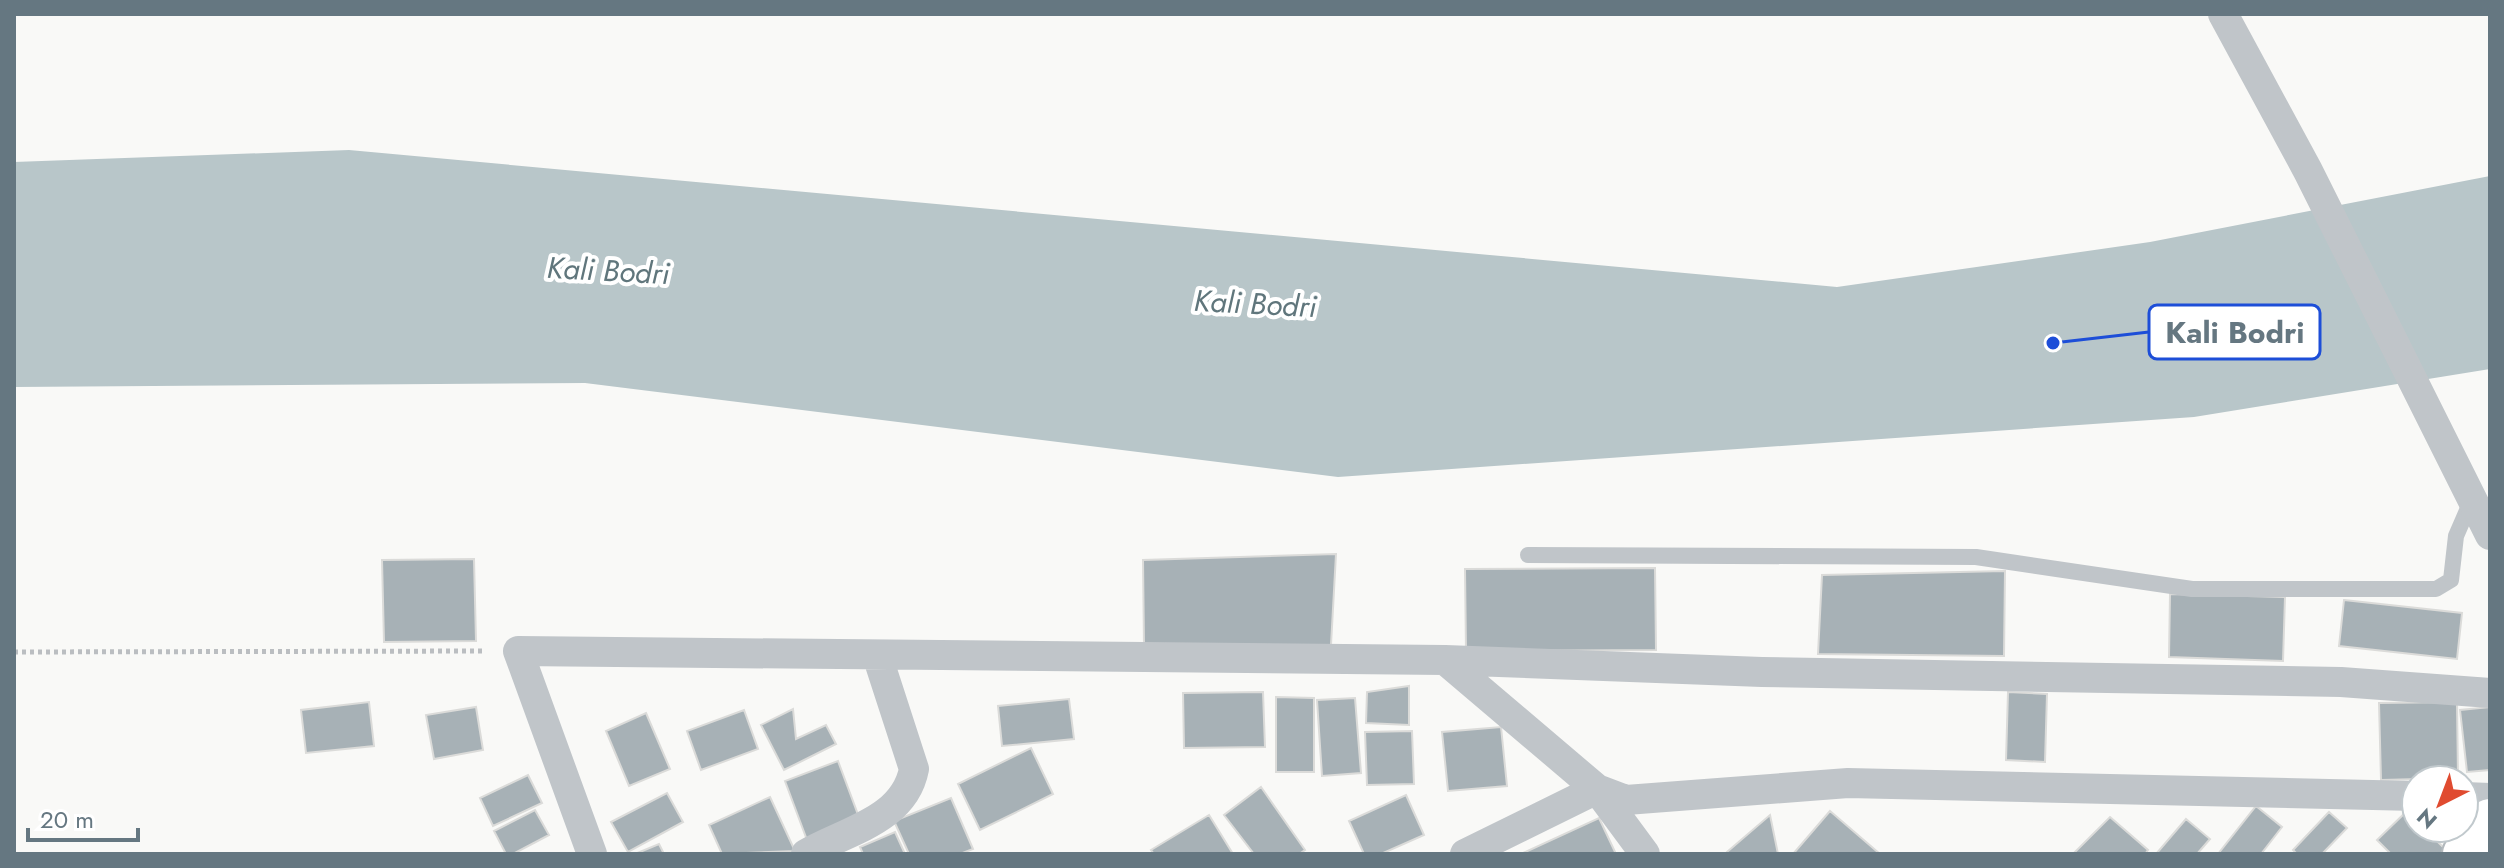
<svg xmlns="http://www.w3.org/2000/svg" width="2504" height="868" viewBox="0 0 2504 868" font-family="Jost,sans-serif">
<rect width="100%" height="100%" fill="#f9f9f7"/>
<!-- water -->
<path fill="#b8c6c9" d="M349,150L1837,287L2150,242L2490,176V369L2194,417L1338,477L585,383L14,387V162Z"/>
<!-- building -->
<path fill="#a7b1b6" stroke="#dbdbd9" stroke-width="2" d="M1336,554L1331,645L1144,646L1143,560Z
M474,559L476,641L384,642L382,560Z
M1655,568L1656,650L1466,651L1465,569Z
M2005,571L2004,656L1818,654L1822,575Z
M2170,594L2285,597L2283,661L2169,657Z
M2344,600L2462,613L2457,659L2339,646Z
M1409,686V725L1366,723L1367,692Z
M1263,692L1265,747L1184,748L1183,693Z
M2008,692L2047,694L2045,762L2006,760Z
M1276,697L1314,698V772H1276Z
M1355,698L1361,773L1322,776L1317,700Z
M1069,699L1074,739L1002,746L998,706Z
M369,702L374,746L306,753L301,710Z
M2457,702L2458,778L2381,780L2379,703Z
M476,707L483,750L434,759L426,715Z
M2490,707V770L2467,772L2460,710Z
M793,709L796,739L826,725L836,744L784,770L761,725Z
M744,710L758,749L701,770L687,731Z
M646,713L670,769L629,786L606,731Z
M1501,727L1507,786L1448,791L1442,732Z
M1412,731L1414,784L1367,785L1365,732Z
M1031,748L1053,794L980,830L958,784Z
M838,761L860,820L807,840L785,781Z
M528,775L542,803L493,826L480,798Z
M1261,787L1305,850L1299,854H1254L1224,815Z
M667,793L683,822L628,852L611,822Z
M1406,795L1424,835L1381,854H1364L1349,821Z
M770,797L795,851L722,854L709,825Z
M951,798L973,849L960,854H909L894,821Z
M2256,806L2282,827L2261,854H2218Z
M535,810L549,835L513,854H506L494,831Z
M1830,811L1880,854H1793Z
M2407,811L2416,820V828H2424L2450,854H2391L2377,840Z
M2329,812L2347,828L2322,854H2297L2293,850Z
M1209,815L1233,854H1154L1151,850Z
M1770,815L1778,854H1728L1727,852Z
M2110,817L2148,850L2145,854H2073Z
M1599,818L1616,854H1521Z
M2186,819L2210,839L2197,854H2156Z
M895,832L905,854H863L860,847Z
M659,844L664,854H635Z"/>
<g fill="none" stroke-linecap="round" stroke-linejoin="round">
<defs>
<path id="secondary" d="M2465,854L2490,821"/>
</defs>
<!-- secondary casing -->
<use href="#secondary" stroke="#b3b9bd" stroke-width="48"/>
<!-- path -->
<path stroke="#bbbec1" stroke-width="5" stroke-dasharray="4 4" stroke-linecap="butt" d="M14,652L485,651"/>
<!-- lane -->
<path stroke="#c0c5c9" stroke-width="16" d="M1528,555L1976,557L2192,589H2436L2451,580L2456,536L2472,499"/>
<!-- street -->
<path stroke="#c0c5c9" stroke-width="30" d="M2223,14L2308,171L2490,535
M1445,660L1597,789L1645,854
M2464,797L2490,798
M592,854L518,651L1445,660L1762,672L2341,682L2490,693
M806,854C845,831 904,821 914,769L877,655
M1465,854L1597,789L1626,800L1848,783L2416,796"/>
<!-- secondary -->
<use href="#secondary" stroke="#fff" stroke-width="44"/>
</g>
<g text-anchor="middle" stroke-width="8" stroke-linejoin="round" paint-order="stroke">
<!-- water labels -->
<g font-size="30" font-style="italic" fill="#60767c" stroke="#fff">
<text transform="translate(608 271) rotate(3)" y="10">Kali Bodri</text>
<text transform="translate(1255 304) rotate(3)" y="10">Kali Bodri</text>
</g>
</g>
<!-- callouts -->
<path fill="none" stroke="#1d4ed8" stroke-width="3" d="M2053 343L2149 332"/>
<circle fill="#1d4ed8" stroke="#fff" stroke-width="3" cx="2053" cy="343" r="8"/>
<rect fill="#fff" stroke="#1d4ed8" stroke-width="3" x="2149" y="305" width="171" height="54" rx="8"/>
<g font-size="30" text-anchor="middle" font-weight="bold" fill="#657781">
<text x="2235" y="343">Kali Bodri</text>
</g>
<!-- border -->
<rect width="2504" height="868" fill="none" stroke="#657781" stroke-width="32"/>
<!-- north arrow -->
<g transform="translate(2440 804) rotate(222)"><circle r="38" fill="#ffffff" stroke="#c1c9cd" stroke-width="2"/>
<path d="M0-6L14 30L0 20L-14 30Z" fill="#e04b30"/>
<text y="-12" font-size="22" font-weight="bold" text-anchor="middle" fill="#657781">N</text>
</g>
<!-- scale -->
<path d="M28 828v12h110v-12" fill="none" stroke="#657781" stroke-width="4"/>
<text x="40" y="828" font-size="24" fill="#657781" stroke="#ffffff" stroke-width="6" paint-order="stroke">20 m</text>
</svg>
